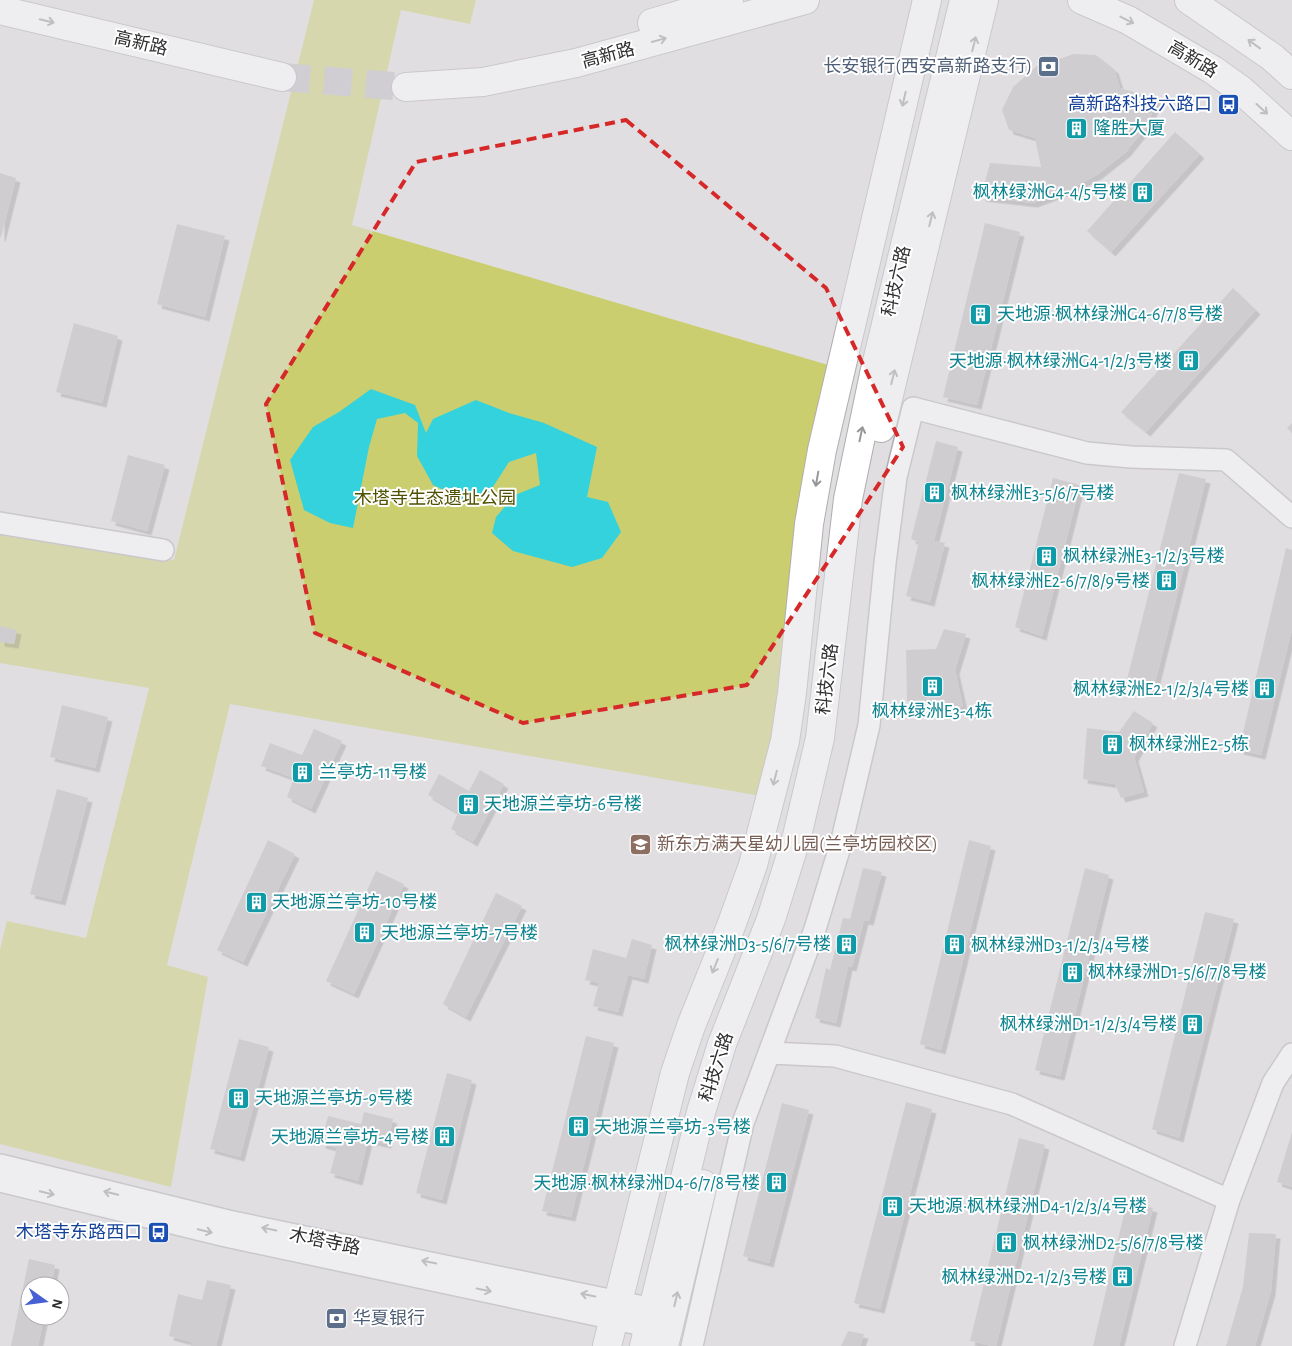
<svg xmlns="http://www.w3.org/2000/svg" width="1292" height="1346" viewBox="0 0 1292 1346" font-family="'Alegreya Sans','Noto Sans SC',sans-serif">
<defs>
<filter id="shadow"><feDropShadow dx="4.5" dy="4.5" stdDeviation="0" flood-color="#0004"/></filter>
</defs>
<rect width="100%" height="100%" fill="#e0dee1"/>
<!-- green -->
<path fill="#cace6e" d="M314,0H476L470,24L401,10L352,225L835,367L781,718L761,796L230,704L167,965L208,977L171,1187L0,1144V950L7,921L86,938L149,688L0,663V532L174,560Z"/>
<!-- water -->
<path fill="#33d2dd" d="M371,389L415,405L426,433L433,419L476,400L509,413L544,423L597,447L587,497L608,502L621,532L602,558L572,567L513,551L492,533L496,517L515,495L540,485L536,453L509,462L489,493L467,501L433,485L417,456L418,423L405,413L377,419L369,447L353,528L330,523L304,510L290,460L313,427L339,412Z"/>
<!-- building -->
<path fill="#bcb9bb" filter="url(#shadow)" d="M1074,54L1096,55L1114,69L1120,88L1157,99L1147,126L1126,152L1097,175L1066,191L1033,203L981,197L990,163L1041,167L1035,138L1009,130L1002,110L1013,87L1037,66Z
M1175,132L1200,154L1111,252L1087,231Z
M0,173L16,178L1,237H0Z
M985,223L1020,232L977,405L943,397Z
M177,224L225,236L205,317L157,304Z
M1233,288L1256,310L1146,432L1121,412Z
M74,323L118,336L102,403L56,392Z
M1292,423V433L1287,428Z
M936,441L958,447L934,541L945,543L930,602L906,596L919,542L911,539Z
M128,455L165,465L147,531L111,521Z
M1179,473L1206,479L1153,691L1126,683Z
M1053,478L1080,485L1042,636L1015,627Z
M1286,548L1292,550V629L1261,755L1239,750Z
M0,626L17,630L14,644L0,642Z
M944,629L966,634L955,670L963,706L947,714L942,703L907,701L906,650L936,649Z
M62,705L108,717L95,768L50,757Z
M1134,711L1153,723L1134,757L1144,792L1121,798L1115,784L1083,779L1087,728L1119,732Z
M314,729L342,741L311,809L287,797L294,778L261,766L270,743L302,755Z
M480,770L504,784L473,842L451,829L458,813L428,795L439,774L469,791Z
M57,789L88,798L61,901L30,894Z
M268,840L295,854L243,962L217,950Z
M969,840L991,846L941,1050L920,1044Z
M863,868L882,872L869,921L864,920L852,967L848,966L836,1023L815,1018L826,968L830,970L843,918L850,919Z
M1085,868L1109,875L1060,1076L1035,1070Z
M376,871L404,884L354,994L326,981Z
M496,893L522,906L466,1017L443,1004Z
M1205,912L1234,919L1179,1138L1152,1129Z
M632,939L652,945L644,979L628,975L618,1012L593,1006L599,983L585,980L593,949L626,958Z
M586,1036L614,1043L571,1217L542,1211Z
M239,1039L269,1047L240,1157L210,1149Z
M447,1073L472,1080L442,1200L416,1193Z
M906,1102L932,1109L880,1309L854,1303Z
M782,1103L809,1110L769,1263L743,1256Z
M364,1112L393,1119L387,1144L368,1140L358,1181L330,1173L337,1148L321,1144L328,1116L361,1124Z
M1292,1132V1187L1277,1182Z
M1019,1138L1045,1145L996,1346H992L970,1341Z
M1127,1201L1153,1208L1119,1346H1093Z
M1249,1233L1276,1234L1271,1291L1255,1346H1226L1243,1287Z
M29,1259L55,1265L51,1286H30V1316H44L38,1346H11Z
M207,1280L231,1285L216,1346H191L192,1342L169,1336L178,1294L202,1300Z
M848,1331L864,1334L860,1346H841Z"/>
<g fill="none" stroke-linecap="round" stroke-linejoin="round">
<!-- major-tunnel -->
<path stroke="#bdbbbe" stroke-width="28" stroke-dasharray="28 14" stroke-linecap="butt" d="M282,77L406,87"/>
<defs>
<path id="minor" d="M0,523L163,550
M770,1053L835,1056L1012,1104L1229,1200
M0,1165L228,1221L653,1309
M0,1181L226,1236L648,1326
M692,1346L743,1123L815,929L842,840L869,725L885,563L896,477L913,408L1087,453L1131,457L1226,460L1292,517
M1185,1346L1229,1200L1273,1083L1292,1054"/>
<path id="major" d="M1082,0L1128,20L1213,70L1241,90L1292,136
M1189,0L1272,57L1292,75
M0,10L282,77
M652,23L729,0
M406,87L483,82L576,63L805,0
M881,428L984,0
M607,1346L675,1073L691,1026L731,926L753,865L785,741L792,693L809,524L822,450L927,0
M644,1346L701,1112L722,1044L771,919L797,836L820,738L848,499L874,374L964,0
M664,1346L703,1184"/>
</defs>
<!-- minor casing -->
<use href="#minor" stroke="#afadb0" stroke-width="24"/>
<!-- major casing -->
<use href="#major" stroke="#afadb0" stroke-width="30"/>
<!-- minor -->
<use href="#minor" stroke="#fff" stroke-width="21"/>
<!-- major -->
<use href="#major" stroke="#fff" stroke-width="28"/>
</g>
<!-- one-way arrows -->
<defs><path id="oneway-shaft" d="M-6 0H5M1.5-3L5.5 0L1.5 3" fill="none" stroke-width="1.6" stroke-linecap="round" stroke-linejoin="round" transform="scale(1.25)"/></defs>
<g stroke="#989798">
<use href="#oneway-shaft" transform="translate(1127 20) rotate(27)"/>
<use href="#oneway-shaft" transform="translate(47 21) rotate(13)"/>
<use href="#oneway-shaft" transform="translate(659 40) rotate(-15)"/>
<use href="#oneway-shaft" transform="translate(974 44) rotate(-76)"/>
<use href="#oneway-shaft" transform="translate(1254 44) rotate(-144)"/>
<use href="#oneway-shaft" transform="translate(904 99) rotate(103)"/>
<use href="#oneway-shaft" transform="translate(1262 109) rotate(42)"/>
<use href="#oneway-shaft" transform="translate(931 219) rotate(-76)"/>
<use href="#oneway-shaft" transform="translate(893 377) rotate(-76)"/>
<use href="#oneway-shaft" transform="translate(861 434) rotate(-78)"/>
<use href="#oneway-shaft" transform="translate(817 479) rotate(100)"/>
<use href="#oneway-shaft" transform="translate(775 778) rotate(104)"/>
<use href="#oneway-shaft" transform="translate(715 966) rotate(112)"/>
<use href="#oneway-shaft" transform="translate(47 1193) rotate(14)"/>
<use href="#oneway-shaft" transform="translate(111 1193) rotate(-166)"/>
<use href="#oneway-shaft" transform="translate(269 1229) rotate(-168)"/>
<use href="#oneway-shaft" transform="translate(205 1231) rotate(13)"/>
<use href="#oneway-shaft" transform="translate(429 1262) rotate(-168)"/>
<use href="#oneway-shaft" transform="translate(484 1290) rotate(12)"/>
<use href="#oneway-shaft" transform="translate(588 1295) rotate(-168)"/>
<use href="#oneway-shaft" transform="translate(676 1299) rotate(-77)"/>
</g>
<!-- marked area -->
<path d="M0 0H1292V1346H0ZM626,120L826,288L903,447L747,685L523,723L315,633L266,404L416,162Z" fill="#e0dee1" fill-opacity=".55" fill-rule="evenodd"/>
<path fill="none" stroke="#d62828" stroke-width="4" stroke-dasharray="10 6" stroke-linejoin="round" d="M626,120L826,288L903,447L747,685L523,723L315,633L266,404L416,162Z"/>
<!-- icons -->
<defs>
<symbol id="bank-square" viewBox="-11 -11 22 22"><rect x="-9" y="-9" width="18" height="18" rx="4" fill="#5c6f8a" stroke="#fff"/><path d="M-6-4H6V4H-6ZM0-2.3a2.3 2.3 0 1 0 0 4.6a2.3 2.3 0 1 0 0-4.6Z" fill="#fff"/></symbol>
<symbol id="bus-square" viewBox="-11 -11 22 22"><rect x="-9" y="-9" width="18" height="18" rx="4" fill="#1a4fb4" stroke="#fff"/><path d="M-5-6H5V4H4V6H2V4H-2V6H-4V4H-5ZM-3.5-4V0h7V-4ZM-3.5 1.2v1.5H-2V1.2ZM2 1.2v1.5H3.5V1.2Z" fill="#fff"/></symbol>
<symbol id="building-square" viewBox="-11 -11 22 22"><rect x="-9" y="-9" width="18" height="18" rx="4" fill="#0f9aa8" stroke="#fff"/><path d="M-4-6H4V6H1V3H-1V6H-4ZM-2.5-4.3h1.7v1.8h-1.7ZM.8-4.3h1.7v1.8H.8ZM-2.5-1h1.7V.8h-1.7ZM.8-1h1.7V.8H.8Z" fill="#fff"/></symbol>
<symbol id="school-square" viewBox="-11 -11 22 22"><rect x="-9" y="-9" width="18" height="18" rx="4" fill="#8d6e63" stroke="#fff"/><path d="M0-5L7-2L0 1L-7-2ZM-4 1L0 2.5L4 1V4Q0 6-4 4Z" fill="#fff"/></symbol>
</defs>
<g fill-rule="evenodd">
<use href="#bank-square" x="1036" y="54" width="25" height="25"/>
<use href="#bus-square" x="1216" y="92" width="25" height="25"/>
<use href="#building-square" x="1064" y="116" width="25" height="25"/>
<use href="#building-square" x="1130" y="180" width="25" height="25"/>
<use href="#building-square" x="968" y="302" width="25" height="25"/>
<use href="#building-square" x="1176" y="348" width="25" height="25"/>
<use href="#building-square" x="922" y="480" width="25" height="25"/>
<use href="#building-square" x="1034" y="544" width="25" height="25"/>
<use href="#building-square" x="1154" y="568" width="25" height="25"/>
<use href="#building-square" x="920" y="674" width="25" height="25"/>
<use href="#building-square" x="1252" y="676" width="25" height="25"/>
<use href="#building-square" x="1100" y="732" width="25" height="25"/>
<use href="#building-square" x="290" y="760" width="25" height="25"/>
<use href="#building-square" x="456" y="792" width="25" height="25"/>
<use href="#school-square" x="628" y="832" width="25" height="25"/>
<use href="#building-square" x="244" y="890" width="25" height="25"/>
<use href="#building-square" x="352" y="920" width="25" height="25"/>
<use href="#building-square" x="834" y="932" width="25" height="25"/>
<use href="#building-square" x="942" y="932" width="25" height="25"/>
<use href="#building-square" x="1060" y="960" width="25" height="25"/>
<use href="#building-square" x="1180" y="1012" width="25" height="25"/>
<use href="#building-square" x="226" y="1086" width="25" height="25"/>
<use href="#building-square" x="566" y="1114" width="25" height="25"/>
<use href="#building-square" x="432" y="1124" width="25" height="25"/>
<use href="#building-square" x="764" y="1170" width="25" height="25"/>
<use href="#building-square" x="880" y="1194" width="25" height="25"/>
<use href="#bus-square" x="146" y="1220" width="25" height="25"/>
<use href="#building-square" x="994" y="1230" width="25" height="25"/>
<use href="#building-square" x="1110" y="1264" width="25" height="25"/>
<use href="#bank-square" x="324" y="1306" width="25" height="25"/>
</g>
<g text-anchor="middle" stroke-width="4" stroke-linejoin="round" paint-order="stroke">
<!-- street labels -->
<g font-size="18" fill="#302f30" stroke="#fff">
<text transform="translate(141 43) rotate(13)" y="6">高新路</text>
<text transform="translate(608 55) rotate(-15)" y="6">高新路</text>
<text transform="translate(1193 59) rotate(31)" y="6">高新路</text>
<text transform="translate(896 281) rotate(-77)" y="6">科技六路</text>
<text transform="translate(827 679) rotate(-83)" y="6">科技六路</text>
<text transform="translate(716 1067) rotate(-72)" y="6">科技六路</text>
<text transform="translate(325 1241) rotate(12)" y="6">木塔寺路</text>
</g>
<!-- service labels -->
<g font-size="18" fill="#4e5e75" stroke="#fff" text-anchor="end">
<text x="1032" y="72">长安银行(西安高新路支行)</text>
<text x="353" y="1324" text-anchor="start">华夏银行</text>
</g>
<!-- transit labels -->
<g font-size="18" fill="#164399" stroke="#fff" text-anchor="end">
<text x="1212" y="110">高新路科技六路口</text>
<text x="142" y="1238">木塔寺东路西口</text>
</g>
<!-- culture labels -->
<g font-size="18" fill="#0d838f" stroke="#fff" text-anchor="start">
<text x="1093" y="134">隆胜大厦</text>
<text x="1127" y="198" text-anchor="end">枫林绿洲G4-4/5号楼</text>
<text x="997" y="320">天地源·枫林绿洲G4-6/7/8号楼</text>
<text x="1172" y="367" text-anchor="end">天地源·枫林绿洲G4-1/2/3号楼</text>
<text x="951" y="499">枫林绿洲E3-5/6/7号楼</text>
<text x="1063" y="562">枫林绿洲E3-1/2/3号楼</text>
<text x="1150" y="587" text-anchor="end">枫林绿洲E2-6/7/8/9号楼</text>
<text x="1249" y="695" text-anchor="end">枫林绿洲E2-1/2/3/4号楼</text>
<text x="932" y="717" text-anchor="middle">枫林绿洲E3-4栋</text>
<text x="1129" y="750">枫林绿洲E2-5栋</text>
<text x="319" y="778">兰亭坊-11号楼</text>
<text x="484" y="810">天地源兰亭坊-6号楼</text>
<text x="272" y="908">天地源兰亭坊-10号楼</text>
<text x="381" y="939">天地源兰亭坊-7号楼</text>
<text x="831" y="950" text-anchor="end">枫林绿洲D3-5/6/7号楼</text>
<text x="971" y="951">枫林绿洲D3-1/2/3/4号楼</text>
<text x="1088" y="978">枫林绿洲D1-5/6/7/8号楼</text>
<text x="1177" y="1030" text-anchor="end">枫林绿洲D1-1/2/3/4号楼</text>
<text x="255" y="1104">天地源兰亭坊-9号楼</text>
<text x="594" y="1133">天地源兰亭坊-3号楼</text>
<text x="429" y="1143" text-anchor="end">天地源兰亭坊-4号楼</text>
<text x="760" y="1189" text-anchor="end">天地源·枫林绿洲D4-6/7/8号楼</text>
<text x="909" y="1212">天地源·枫林绿洲D4-1/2/3/4号楼</text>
<text x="1023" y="1249">枫林绿洲D2-5/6/7/8号楼</text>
<text x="1107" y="1283" text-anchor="end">枫林绿洲D2-1/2/3号楼</text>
</g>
<!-- park labels -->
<g font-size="18" fill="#4f5000" stroke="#fff">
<text x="435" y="504">木塔寺生态遗址公园</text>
</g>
<!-- education labels -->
<g font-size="18" fill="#785e54" stroke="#fff" text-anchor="start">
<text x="657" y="850">新东方满天星幼儿园(兰亭坊园校区)</text>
</g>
</g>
<!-- north arrow -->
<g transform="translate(45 1301) rotate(104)"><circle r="24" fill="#ffffff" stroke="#acacac"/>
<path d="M0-4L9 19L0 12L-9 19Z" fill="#4760d4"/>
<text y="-8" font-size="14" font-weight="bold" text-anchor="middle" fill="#302f30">N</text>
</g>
</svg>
